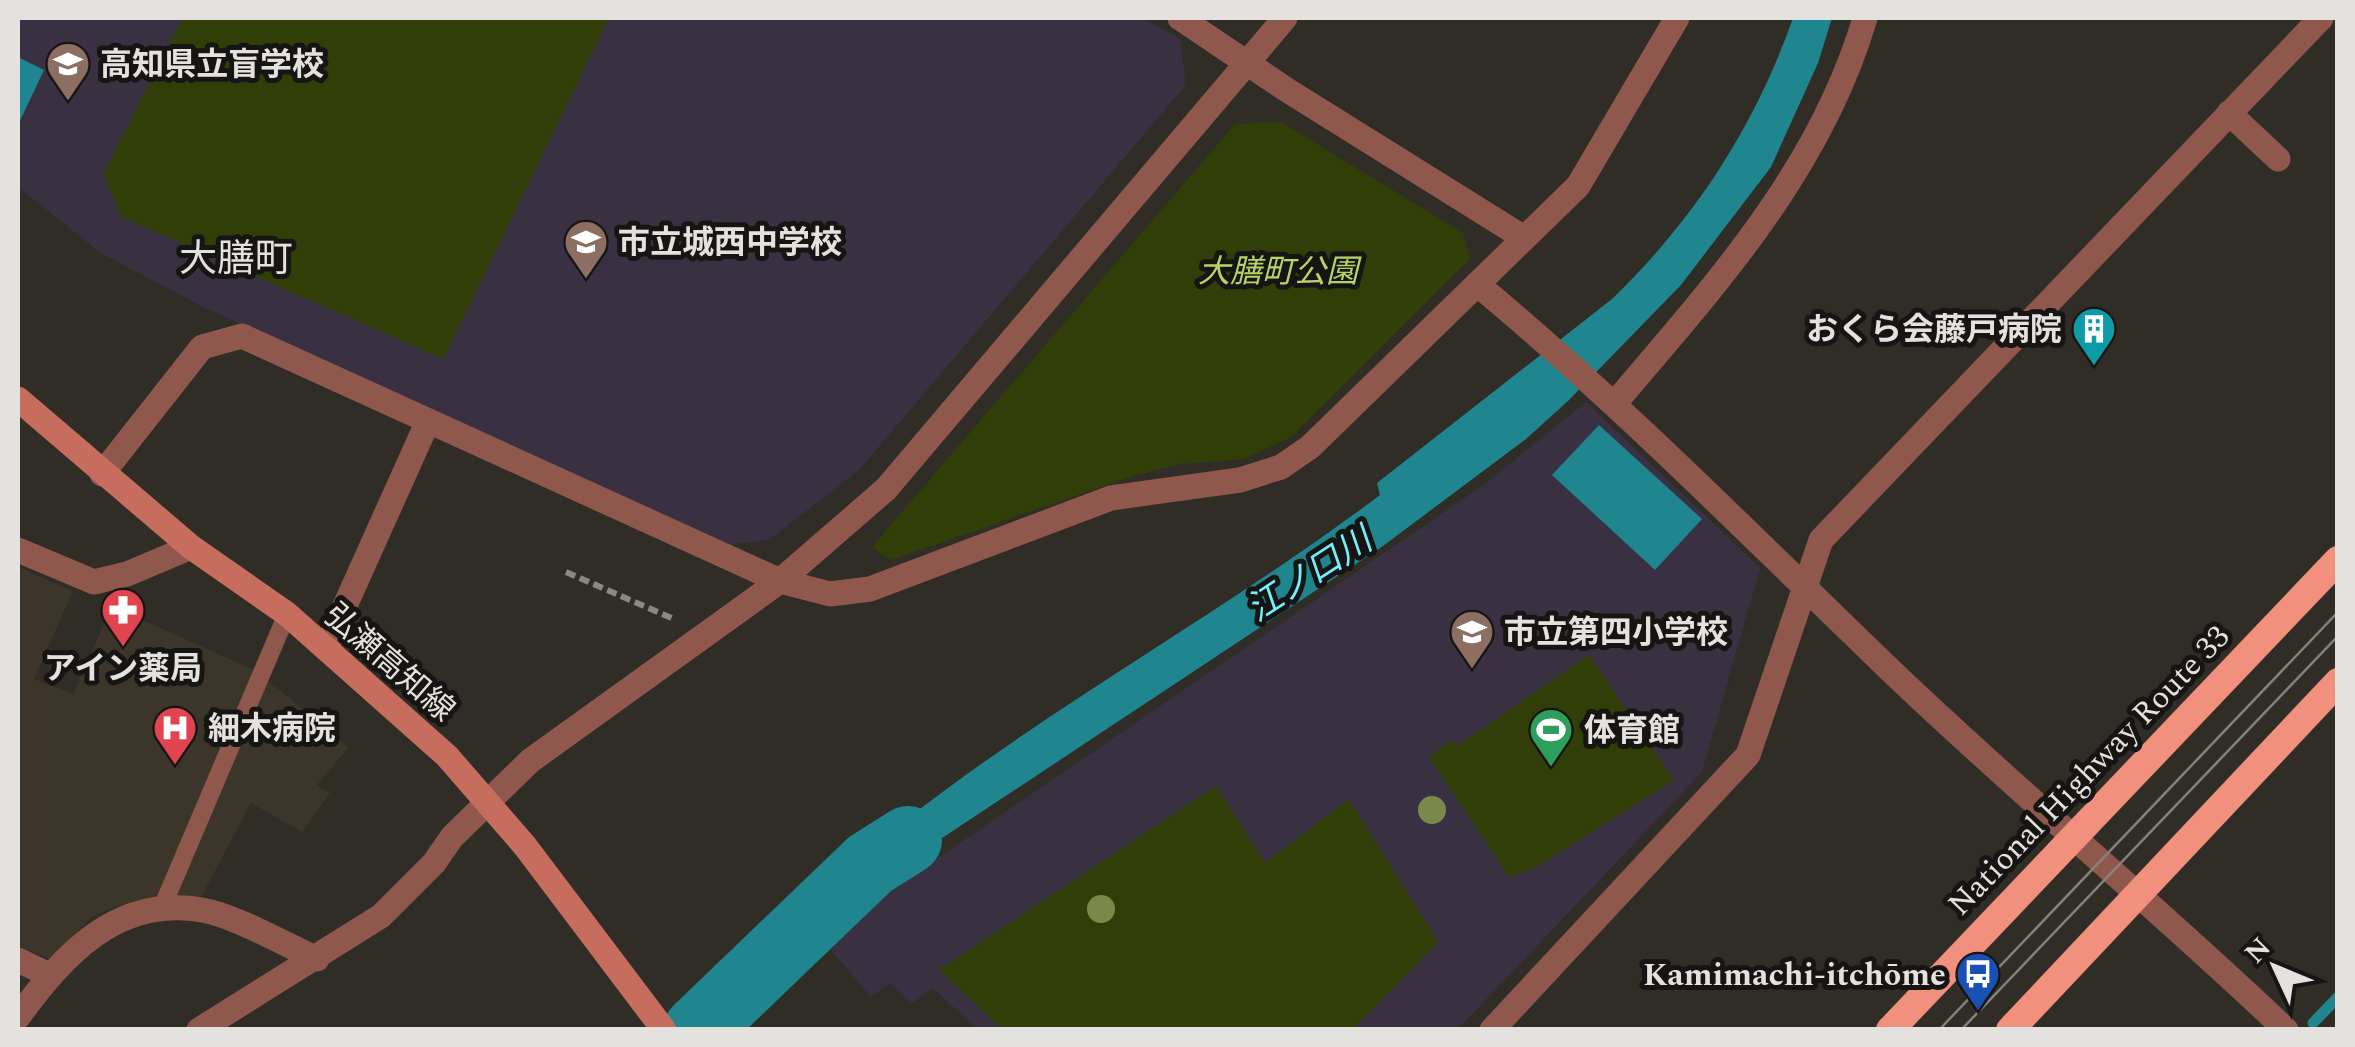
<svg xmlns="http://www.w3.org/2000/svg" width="2355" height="1047" viewBox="0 0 2355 1047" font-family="Spectral,'Noto Sans JP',serif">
<rect width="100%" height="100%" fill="#302d27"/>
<!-- built -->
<path fill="#3c352a" d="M18,567L73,591L34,679L73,694L112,606L256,671L349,747L317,785L330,793L302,832L251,803L199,901L178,896L115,907L93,916L50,959L18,946Z"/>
<!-- education -->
<path fill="#393141" d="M18,18H1142L1180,39L1186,85L859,470L769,540L730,544L203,307L101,253L18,187Z
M1586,402L1760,568L1702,772L1458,1029H977L933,988L911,1004L890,983L871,997L821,938L1485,484Z"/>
<!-- green -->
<path fill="#323e08" d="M183,18H609L443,359L122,217L103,174Z
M1281,122L1463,233L1470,259L1291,437L1244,459L1181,464L1133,476L891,560L872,547L1235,124Z
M1589,655L1674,780L1536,867L1509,877L1429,757L1452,740L1457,746Z
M1216,786L1265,863L1349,799L1438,942L1353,1029H1002L939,970Z"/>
<!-- water -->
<path fill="#1f858f" d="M1793,18H1832L1818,63L1771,167L1681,285L1568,401L1526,439L1383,546L906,862L841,911L829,884C996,734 1201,630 1380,495L1377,483L1612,299C1695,219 1755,126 1793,18Z
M18,57L44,70L18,125Z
M1599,425L1702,519L1655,570L1552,475Z"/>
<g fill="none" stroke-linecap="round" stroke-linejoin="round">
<!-- stream -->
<path stroke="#1f858f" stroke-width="11" d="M2313,1023L2338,997"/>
<!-- river -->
<path stroke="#1f858f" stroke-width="68" d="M697,1030L870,864L908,840"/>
<!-- path -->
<path stroke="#8b8883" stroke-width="6" stroke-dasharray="10 5" stroke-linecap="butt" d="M566,572L674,619"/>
<!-- service -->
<path stroke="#90584d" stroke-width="18" d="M161,910L287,614"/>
<!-- minor -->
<path stroke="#90584d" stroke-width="25" d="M1180,18L1287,90L1524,238
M2229,113L2278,159
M1477,284C1621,404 1752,537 1887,667C2017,792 2156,906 2286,1030
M1614,404C1715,285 1820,171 1865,18
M102,474L202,347L242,336L780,581L830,594L870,589L1111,498L1240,480L1281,467L1310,447L1578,186L1677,18
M18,550L94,582L127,574L191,547
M326,648L428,421
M18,960L49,975
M18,1017C63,956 116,895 202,910C236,916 284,944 317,959
M199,1030L381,916L434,863L452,837L530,761L780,581L886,489L1285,18
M1492,1030L1748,755L1821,540L2321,18"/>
<!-- secondary -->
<path stroke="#c66d5e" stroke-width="25" d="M18,399L191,547L287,614L447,756L525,846L664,1030"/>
<!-- trunk -->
<path stroke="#f2907e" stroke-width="28" d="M1890,1030L2338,560
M2010,1030L2338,682"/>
<!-- tram -->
<path stroke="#84827c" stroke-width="2.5" d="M1939,1030L2338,612
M1961,1030L2338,636"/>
</g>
<!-- trees -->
<g fill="#7a8849">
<circle cx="1432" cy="810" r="14"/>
<circle cx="1101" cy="909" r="14"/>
</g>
<!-- icons -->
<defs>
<symbol id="school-pin" viewBox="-11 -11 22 30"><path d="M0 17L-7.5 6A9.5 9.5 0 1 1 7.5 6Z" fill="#8d6e63" stroke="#171513"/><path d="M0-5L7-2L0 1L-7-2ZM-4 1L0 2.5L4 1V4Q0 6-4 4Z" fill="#fff"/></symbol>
<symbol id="building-pin" viewBox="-11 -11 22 30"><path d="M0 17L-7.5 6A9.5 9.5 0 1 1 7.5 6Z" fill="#0f9aa8" stroke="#171513"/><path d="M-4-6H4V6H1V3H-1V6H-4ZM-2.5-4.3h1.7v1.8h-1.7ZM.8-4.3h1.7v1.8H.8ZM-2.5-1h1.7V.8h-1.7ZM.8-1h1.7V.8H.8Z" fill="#fff"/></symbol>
<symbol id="pharmacy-pin" viewBox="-11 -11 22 30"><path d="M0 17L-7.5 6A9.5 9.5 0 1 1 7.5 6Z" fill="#e0444e" stroke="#171513"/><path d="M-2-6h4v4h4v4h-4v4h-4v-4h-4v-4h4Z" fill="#fff"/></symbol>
<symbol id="hospital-pin" viewBox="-11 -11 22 30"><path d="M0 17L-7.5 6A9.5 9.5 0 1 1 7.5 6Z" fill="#e0444e" stroke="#171513"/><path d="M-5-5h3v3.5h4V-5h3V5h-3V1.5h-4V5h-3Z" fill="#fff"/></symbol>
<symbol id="stadium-pin" viewBox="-11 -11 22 30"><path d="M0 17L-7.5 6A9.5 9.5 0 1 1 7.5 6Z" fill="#2e9e5b" stroke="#171513"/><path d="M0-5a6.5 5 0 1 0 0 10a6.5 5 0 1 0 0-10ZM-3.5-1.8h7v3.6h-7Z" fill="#fff"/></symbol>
<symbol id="bus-pin" viewBox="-11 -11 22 30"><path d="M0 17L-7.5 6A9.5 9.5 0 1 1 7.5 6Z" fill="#1a4fb4" stroke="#171513"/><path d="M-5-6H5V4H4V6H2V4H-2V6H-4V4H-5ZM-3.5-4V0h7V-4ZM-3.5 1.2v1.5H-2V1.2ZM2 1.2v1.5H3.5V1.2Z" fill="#fff"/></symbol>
</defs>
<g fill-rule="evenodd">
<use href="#school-pin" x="43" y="39" width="50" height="68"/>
<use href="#school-pin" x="561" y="217" width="50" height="68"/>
<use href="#building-pin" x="2069" y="304" width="50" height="68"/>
<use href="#pharmacy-pin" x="98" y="585" width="50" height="68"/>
<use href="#school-pin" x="1447" y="607" width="50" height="68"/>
<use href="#hospital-pin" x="150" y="703" width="50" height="68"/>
<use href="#stadium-pin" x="1526" y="705" width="50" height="68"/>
<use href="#bus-pin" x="1953" y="949" width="50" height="68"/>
</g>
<g text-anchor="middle" stroke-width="10" stroke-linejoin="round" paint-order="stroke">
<!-- poi labels -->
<g font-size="32" font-weight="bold" fill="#e4e2de" stroke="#171513" text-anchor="start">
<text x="100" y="75">高知県立盲学校</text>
<text x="618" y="253">市立城西中学校</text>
<text x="2062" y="340" text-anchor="end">おくら会藤戸病院</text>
<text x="1504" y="643">市立第四小学校</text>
<text x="123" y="679" text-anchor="middle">アイン薬局</text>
<text x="208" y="739">細木病院</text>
<text x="1584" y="741">体育館</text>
<text x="1946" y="985" text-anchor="end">Kamimachi-itchōme</text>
</g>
<!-- park labels -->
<g font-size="32" font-style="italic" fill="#b7d365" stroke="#171513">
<text x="1278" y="282">大膳町公園</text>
</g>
<!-- street labels -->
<g font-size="32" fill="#e4e2de" stroke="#171513">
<text transform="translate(390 662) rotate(41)" y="11">弘瀬高知線</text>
<text transform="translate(2088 770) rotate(-46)" y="11">National Highway Route 33</text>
</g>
<!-- water labels -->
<g font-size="35" font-style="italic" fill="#73f0fd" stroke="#171513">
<text transform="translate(1309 574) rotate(-33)" y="12">江ノ口川</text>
</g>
<!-- quarter labels -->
<g font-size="38" fill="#e4e2de" stroke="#171513">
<text x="236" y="271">大膳町</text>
</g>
</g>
<!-- border -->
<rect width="2355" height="1047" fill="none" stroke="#e4e2de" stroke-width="40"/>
<!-- north arrow -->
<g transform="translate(2275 967) rotate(314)" stroke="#171513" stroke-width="8" paint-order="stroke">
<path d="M0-8L18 38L0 25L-18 38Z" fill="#e4e2de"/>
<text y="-15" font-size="28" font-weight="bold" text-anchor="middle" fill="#e4e2de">N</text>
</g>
</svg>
